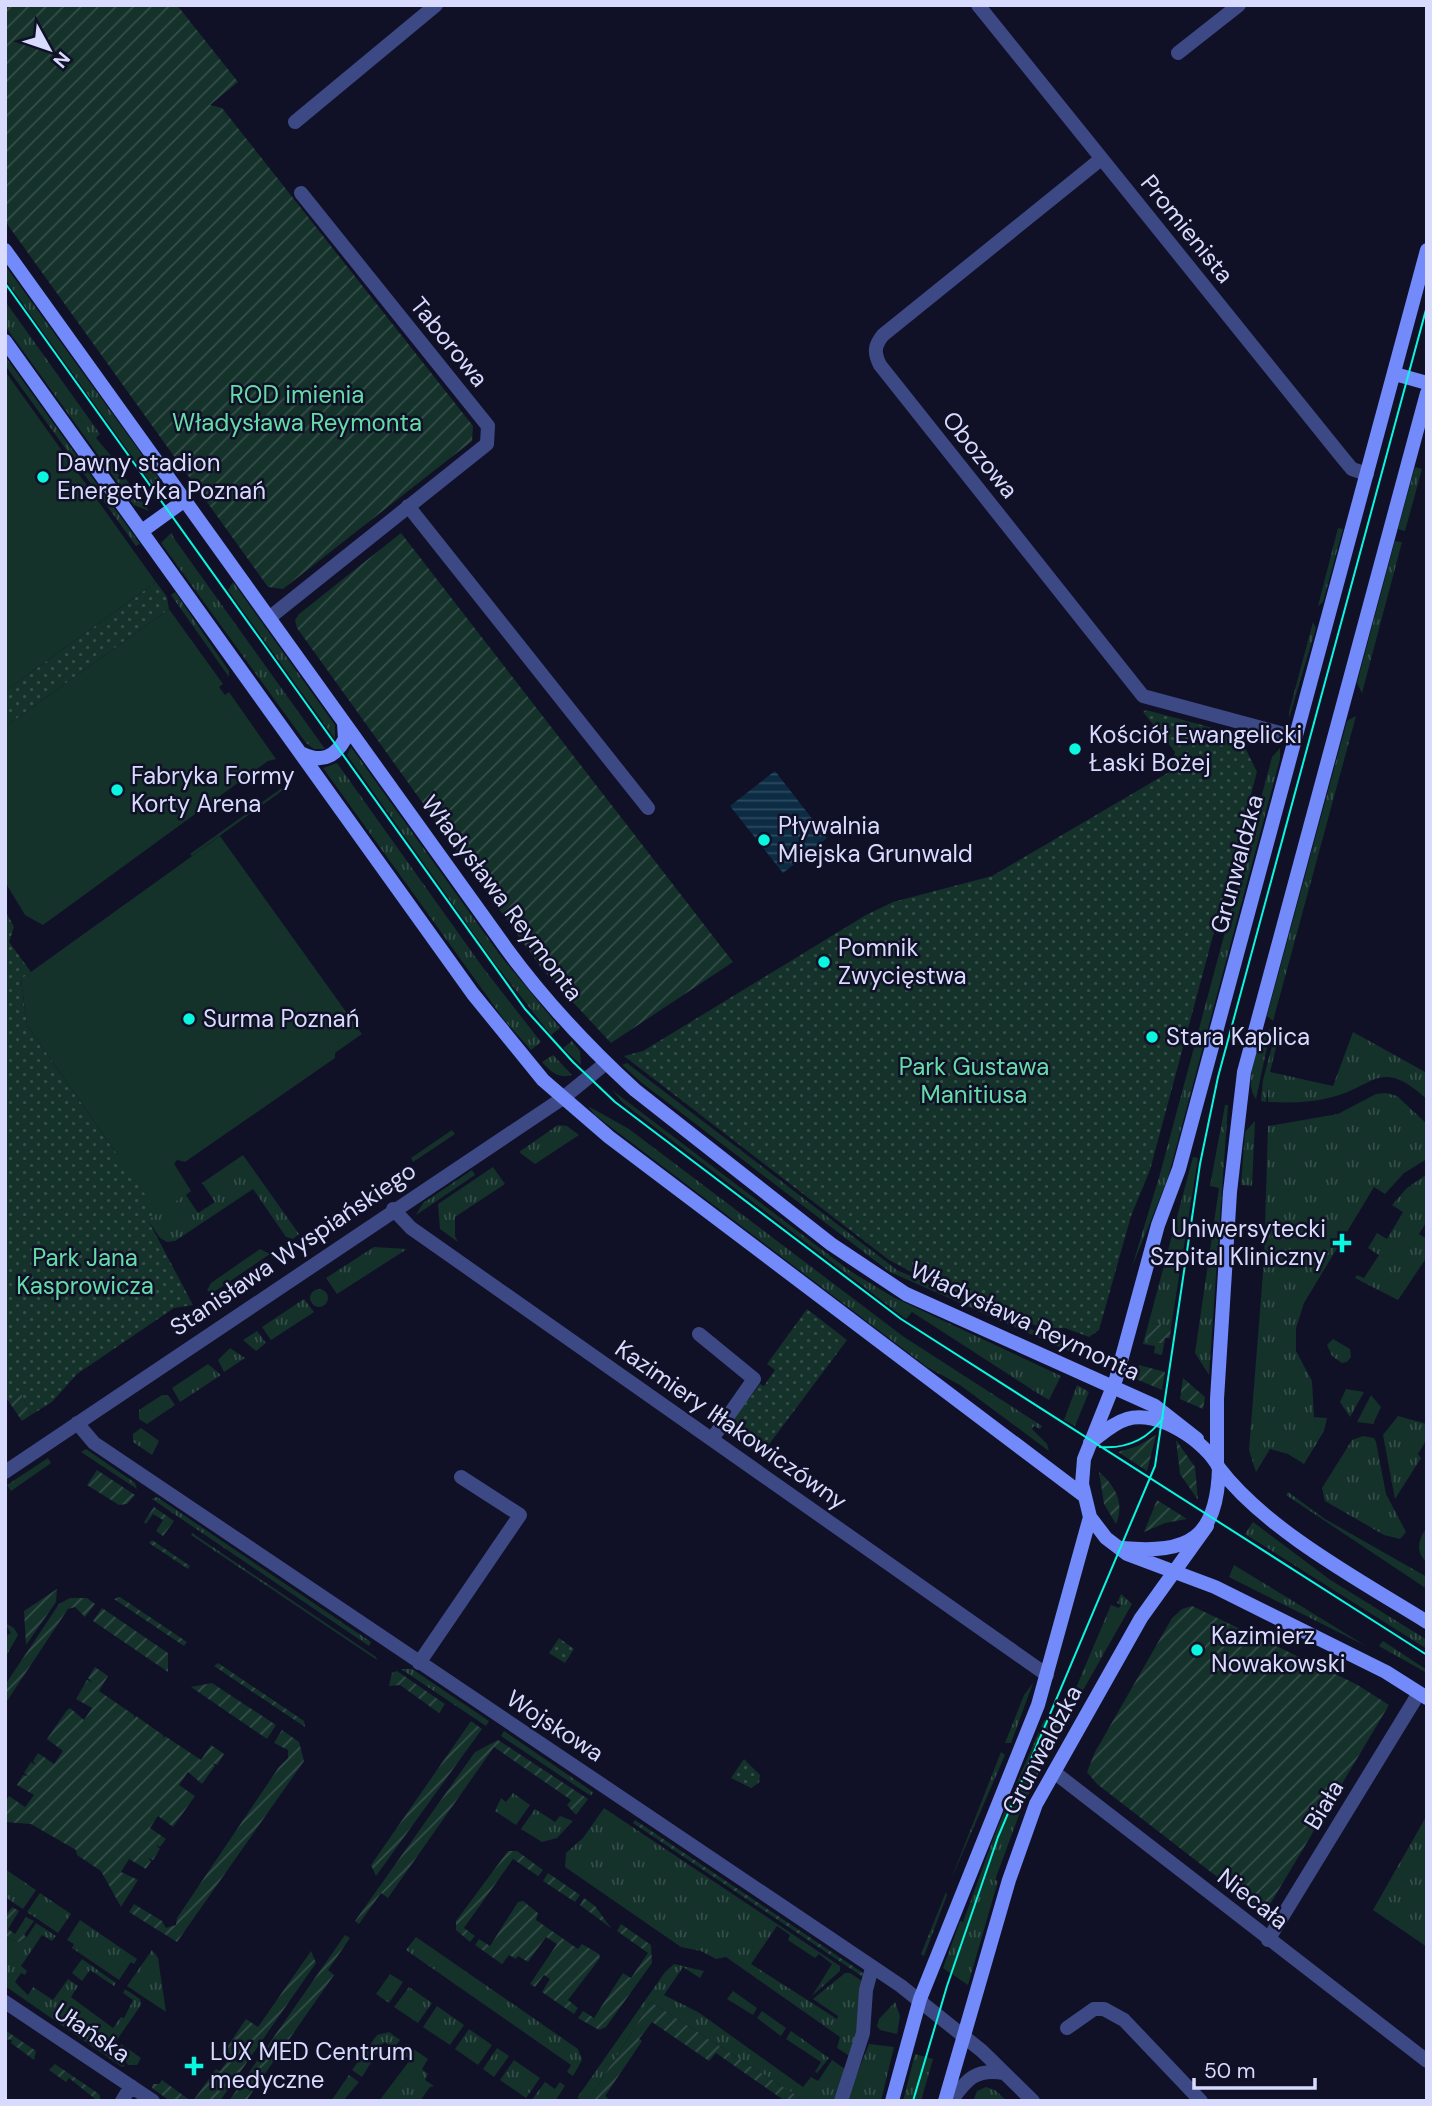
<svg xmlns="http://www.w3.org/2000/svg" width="1432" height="2106" viewBox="0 0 1432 2106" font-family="'DM Sans',sans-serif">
<defs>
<pattern id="grass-tufts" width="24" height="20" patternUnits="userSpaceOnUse" patternTransform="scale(1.75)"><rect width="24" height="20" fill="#14312a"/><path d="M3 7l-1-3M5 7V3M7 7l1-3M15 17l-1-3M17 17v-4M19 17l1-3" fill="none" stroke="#354e4a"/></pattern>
<pattern id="park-dots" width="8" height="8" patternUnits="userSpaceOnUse" patternTransform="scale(1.75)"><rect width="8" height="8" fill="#14312a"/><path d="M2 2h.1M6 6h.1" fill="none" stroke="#354e4a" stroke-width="1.8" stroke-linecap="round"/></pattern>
<pattern id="garden-furrows" width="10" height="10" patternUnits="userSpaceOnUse" patternTransform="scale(1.75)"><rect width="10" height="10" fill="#14312a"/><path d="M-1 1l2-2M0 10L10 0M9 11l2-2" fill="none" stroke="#354e4a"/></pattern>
<pattern id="water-rules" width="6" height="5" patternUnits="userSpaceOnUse" patternTransform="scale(1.75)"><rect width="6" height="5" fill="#0c2c44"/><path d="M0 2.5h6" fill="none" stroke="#2f4a60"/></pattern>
</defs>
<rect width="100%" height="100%" fill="#101127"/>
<!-- grass -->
<path fill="url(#grass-tufts)" d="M5,265L161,481L165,490L164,501L5,279Z
M5,301L100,434L96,438L113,458L112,466L120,476L123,475L149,511L134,505L5,326Z
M5,356L140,544L136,546L5,365Z
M1415,467L1422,469L1405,531L1398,529Z
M1338,528L1343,529L1323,602L1318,606Z
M171,533L176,541L325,749H314L306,743L161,543Z
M1395,541L1402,542L1362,693L1357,683Z
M233,582L335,725V739L228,590Z
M175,592L229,671V677L171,595Z
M1313,622L1316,628L1289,718V712Z
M1356,716L1273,1021L1267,1016L1347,721Z
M351,747L500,955L560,1028L551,1035L496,965L347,755Z
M1280,748V759L1168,1178L1132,1267L1160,1174L1272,757Z
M337,763L484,969L541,1042L531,1050L505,1021L323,768Z
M282,788L283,790L192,856L190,854Z
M1271,1029L1256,1099C1243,1082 1258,1050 1262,1032Z
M1276,1031H1280L1270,1072L1333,1086L1353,1032L1427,1073V1099C1379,1056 1376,1087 1328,1098C1308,1103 1288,1103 1268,1102V1087L1266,1102L1261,1101L1263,1080Z
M572,1041L580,1051L581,1065L563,1048Z
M553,1055L572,1075C558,1079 551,1072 542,1062Z
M627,1063L897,1270L1069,1346L1071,1352L890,1272L642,1083L622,1065Z
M612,1090L850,1271L893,1297L1061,1376L1049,1400L1042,1396L912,1312L906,1319L623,1103Z
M1386,1093L1397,1096L1427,1124V1159L1404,1173L1385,1194L1374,1187L1304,1303L1296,1328V1351L1312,1381L1314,1417L1327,1418L1324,1431L1304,1464L1288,1454L1270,1449L1256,1472L1249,1450L1264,1260L1268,1126L1338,1114L1376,1094Z
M1225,1105H1228L1209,1375L1195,1353L1219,1188L1210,1186Z
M588,1106L629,1129L904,1337L1042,1426L1040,1429L1034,1426L1032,1429L1047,1444L1049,1451L960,1385L927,1367L595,1115Z
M1255,1121L1252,1186L1241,1185L1245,1132Z
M558,1125L567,1126L579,1135L535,1164L519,1152Z
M452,1130L455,1134L413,1162L411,1158Z
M103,1154L177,1159L174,1164L191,1191L186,1195L198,1213L215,1202L202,1183L243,1155L299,1234L293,1239L286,1237L253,1189L175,1241L167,1242L160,1238Z
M1193,1157L1198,1158L1171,1327L1150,1323L1158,1342L1164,1344L1162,1355L1154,1353L1155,1346L1143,1344Z
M493,1167L505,1184L455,1217V1236L458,1242L440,1229L438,1204Z
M472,1170L475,1175L416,1215L423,1203Z
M1427,1174V1221L1419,1234L1427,1239V1257L1398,1300L1355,1278L1357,1275L1364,1278L1379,1255L1368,1248L1377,1233L1387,1239L1403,1212L1392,1205L1407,1188Z
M374,1247L407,1249L337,1294L326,1278Z
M260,1249L270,1254L211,1294L207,1290L211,1283Z
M310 1298a9 9 0 1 1 18 0a9 9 0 1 1-18 0Z
M304,1299L314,1312L271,1340L262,1327Z
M257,1331L266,1343L256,1351L243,1340Z
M1333,1339L1350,1349L1351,1357L1347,1362L1342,1363L1332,1356L1327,1345Z
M230,1348L245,1358L224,1372L218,1360Z
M208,1364L221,1375L180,1402L172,1388Z
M1077,1385L1089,1392L1075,1426L1064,1420Z
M1346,1389L1364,1392L1350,1417L1340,1402Z
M162,1395H168L175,1405L147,1424L139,1419V1410Z
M1371,1395L1381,1407L1373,1424L1357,1422Z
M1398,1416L1427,1424V1439L1418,1454L1421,1458L1395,1499L1383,1435Z
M141,1428L159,1441L152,1455L133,1442V1434Z
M1363,1436L1374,1438L1376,1442L1386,1494L1406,1532L1400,1539L1384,1535L1325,1501L1322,1488L1352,1440Z
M86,1449L135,1483L137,1489L81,1452Z
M48,1458L51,1463L11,1491L7,1485Z
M1288,1492L1325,1519L1427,1577V1589L1286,1495Z
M157,1497L371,1642L369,1646L152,1499Z
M1253,1522L1329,1579L1427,1640V1649L1245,1534Z
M1427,1527V1562C1414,1551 1419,1539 1427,1527Z
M192,1533L376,1657L377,1660L191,1535Z
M1234,1565L1366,1646L1229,1577Z
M1121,1594L1132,1604L1065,1722L1062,1721L1111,1605L1119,1608L1121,1605L1117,1603Z
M5,1623L14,1628L18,1635L5,1658V1637L11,1633Z
M1383,1641L1427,1670V1673L1379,1646Z
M401,1669H412L489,1721L486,1726Z
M1033,1683L1011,1743H1005L1024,1695Z
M1044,1720L1060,1726L1019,1815L995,1880L998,1881L968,1985L943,1968L960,1921L963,1922L996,1831Z
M504,1731L593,1792L591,1796L501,1736Z
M1001,1752L1005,1755L950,1882Z
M513,1793L530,1805L516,1825L495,1811L501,1798L506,1802Z
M604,1808L840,1966V1971L812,1996L832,1964L819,1954L815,1958L788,1940L790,1935L777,1926L751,1964L837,2019L838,2016L813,1999L845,1973H850L862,1981L858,2026L851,2057L837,2048L840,2037L726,1957L716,1959L701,1951L681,1947L565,1867L566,1853L583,1838Z
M535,1809L555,1822L560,1816L573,1821L557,1838L542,1842L521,1829Z
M1427,1815V1947L1373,1910Z
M5,1869L36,1890L23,1909L5,1897Z
M946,1892L947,1895L924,1956L921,1954Z
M40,1893L71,1914L58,1933L27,1912Z
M80,1920L137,1959L134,1964L131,1962L119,1980L72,1948L74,1944L67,1940Z
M36,1923L56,1936L52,1941L42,1935L21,1966L27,1971L25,1975L21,1973L15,1982L28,1995L33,1987L53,2000L68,1979L78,1986L71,1997L113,2028L121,2017L124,2018L133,2000L123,1993L125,1989L140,1999L141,2005L112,2047L125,2066L122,2067L5,1986V1937L19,1942L27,1937Z
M416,1937L578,2049L582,2060L573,2076L567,2072L571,2065L406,1950Z
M152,1950L158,1958L166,2012L127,1986Z
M82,1959L116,1983L114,1986L90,1970L82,1981L72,1973Z
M674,1964L704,1971L700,1978L683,1967L664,1995L698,2012L803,2087L811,2077L818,2081L832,2060L845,2069L836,2101H805L651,2002L588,2101L577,2098L665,1972Z
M390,1974L403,1982L389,2003L376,1994Z
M409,1987L432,2003L418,2023L394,2007Z
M733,1991L757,2008L753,2015L727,1999Z
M895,2002L900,2016L897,2034L880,2030L877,2026L879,2019Z
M437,2006L464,2025L450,2045L423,2027Z
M762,2011L786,2028L781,2036L757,2018Z
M469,2029L492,2045L478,2065L455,2049Z
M791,2031L829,2058L817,2073L815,2072L821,2062L786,2039Z
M389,2032L400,2040L394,2048L384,2042L362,2077L352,2070L377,2035Z
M121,2044L141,2058L137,2065H128L117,2049Z
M406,2044L428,2059L422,2069L428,2074L425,2080L434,2086L430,2087L420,2101H379L410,2060L400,2052Z
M869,2044L894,2047L881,2101H846Z
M497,2048L509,2056L494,2077L483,2069Z
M915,2054L933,2059L921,2101H903Z
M514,2060L540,2078L526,2098L500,2080Z
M349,2075L359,2082L343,2101H331Z
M545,2082L555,2089L560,2082L565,2086L555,2101H531Z
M986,2087L995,2090L1007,2101H973L977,2091Z"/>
<!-- park -->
<path fill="url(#park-dots)" d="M156,582L167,597L169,609L5,727V691Z
M1146,710L1239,735L1257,772L1150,1170L1131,1216L1099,1330L1089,1337L1065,1328L1044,1329L919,1276L889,1260L624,1056L643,1051L866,915L893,902L992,876L1171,771L1175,752L1143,712Z
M5,910L14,927L9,942L31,972L21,980L27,1025L158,1213L148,1220L193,1305L174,1308L77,1374L52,1402L31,1415L21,1393L9,1402L5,1396Z
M807,1309L847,1340L761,1455L723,1427L744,1398L748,1400L760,1384L764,1386L775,1370L767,1364Z
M559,1638L574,1649L565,1663L549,1653Z
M744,1759L760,1775L759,1783L751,1788L731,1778Z"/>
<!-- garden -->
<path fill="url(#garden-furrows)" d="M5,5H177L238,82L210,105L222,108L473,426L472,441L283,589L268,587L5,221Z
M401,533L733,962L611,1043L542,969L297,628L295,620L299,614Z
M1150,1323L1171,1327L1170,1338H1165L1164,1344L1145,1340Z
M1139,1365L1165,1372L1162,1390L1136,1379Z
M1183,1378L1205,1397L1203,1409L1180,1399Z
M21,1393L31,1415L22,1421L9,1402Z
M1156,1435L1147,1471L1118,1452L1138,1446Z
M1176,1440L1195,1467L1198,1500L1180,1474Z
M97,1470L135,1495L127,1504L119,1505L87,1485Z
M1099,1472C1115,1485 1125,1503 1116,1524L1104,1504Z
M1157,1500L1187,1519L1165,1523L1144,1532Z
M154,1507L174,1521L163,1536L156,1531L163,1520L153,1514L146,1524L144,1522Z
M152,1540L190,1566L188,1569L149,1543Z
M57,1589L56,1602L26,1645L24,1611Z
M120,1597L187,1642L184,1646L114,1599Z
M70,1598H87L95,1604L85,1617L75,1607L68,1609L5,1704V1685L59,1604Z
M1192,1606L1356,1684L1389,1705L1266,1911L1260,1910L1097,1784L1087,1772L1095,1752L1172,1618L1182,1609Z
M102,1608L168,1653V1672L93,1621Z
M218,1663L304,1721L305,1727L214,1666Z
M95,1667L108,1676L99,1691L134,1715V1718L136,1716L163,1735V1738L165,1736L201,1760L211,1745L224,1754L217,1765L212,1763L215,1766L202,1784L188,1772L179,1785L195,1796L173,1827L158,1816L150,1828L166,1839L160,1847L156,1845L160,1849L153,1860L148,1858L151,1861L146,1869L129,1859L121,1872L138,1880L121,1907L101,1871L77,1855L76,1850L31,1824L5,1822V1802L9,1796L25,1807L34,1795L17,1785L23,1775L28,1776L24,1773L31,1762L36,1765L33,1761L38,1753L54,1764L63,1751L47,1739L67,1710L70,1708L84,1720L92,1708L76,1699L87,1680L92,1682L88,1678Z
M397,1671L445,1704L439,1713L400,1685L389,1686L392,1673Z
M212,1683L276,1725L267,1739L191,1687Z
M471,1721L482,1729L376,1876L371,1865Z
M282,1730L299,1742L304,1761L177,1942L129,1912L134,1904L162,1921L166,1928L176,1925L177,1918L279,1767L288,1758V1750L274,1743Z
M498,1740L588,1799L576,1815L567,1805L571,1800L494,1747L388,1898L381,1893L359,1924L355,1921L475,1752Z
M635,1820L863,1973V1977L633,1823Z
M508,1851H517L543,1870L538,1876L513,1859L464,1928L475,1936L470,1942L456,1930V1921Z
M548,1873L580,1895L575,1902L543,1881Z
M584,1898L595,1906L611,1928L580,1905Z
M523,1901L538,1913L536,1920L578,1949L582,1944L599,1954L600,1958L568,2000L578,2008L574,2014L542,1992L550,1979L544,1975L535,1987L530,1984L557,1944L546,1937L528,1962L518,1956L516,1959L509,1955L502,1964L475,1945L479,1939L490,1946L518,1902Z
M12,1907L19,1911L8,1929L15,1934L26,1917L34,1921L24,1935L27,1937L19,1942L5,1937V1916Z
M621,1924L651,1945L652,1963L606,2027L599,2030L578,2018L583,2011L594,2018L623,1973L631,1978L648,1953L617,1931Z
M345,1935L350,1938L328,1970L334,1975L246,2101H229Z
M311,1951L316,1963L220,2101H193L216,2069L220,2071L232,2055L225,2050L246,2019L258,2027Z
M651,2002L805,2101H785L716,2053L709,2061L652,2022L639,2039L642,2041L605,2096L611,2101H588Z
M5,2030L36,2051L34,2060L11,2043L12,2040L5,2039Z
M55,2064L99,2094L101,2101H93L94,2098L69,2078L66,2082L49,2070Z
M162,2080L191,2101H170L152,2088L153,2084H159Z"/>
<!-- pitch -->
<path fill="#14312a" d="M5,371L156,582L5,691Z
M169,609L223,684L219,687L225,695L229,692L276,759L268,761L43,925L25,915L5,882V727Z
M220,836L362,1034L335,1053V1058L185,1162L177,1160L174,1164L191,1191L158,1213L27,1025L21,979Z"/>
<!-- water -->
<path fill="url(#water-rules)" d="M775,771L827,838L783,873L730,806Z"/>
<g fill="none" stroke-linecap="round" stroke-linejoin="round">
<!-- street -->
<path stroke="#3d4984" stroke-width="14" d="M978,5L1342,457L1352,469L1367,474
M1178,53L1239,5
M295,122L436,5
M1101,159L883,335C874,346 874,353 880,365L1143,696L1295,737
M408,506L648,808
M269,618L487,444L488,426L301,193
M393,1209L411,1228L1047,1675
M699,1334L754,1379L712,1439
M77,1423L94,1443L901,1986L982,2051L1033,2101
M5,1472L563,1098L606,1063
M419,1663L520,1515L461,1477
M1054,1772L1427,2061
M1268,1940L1419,1693
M5,2002L153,2101
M1067,2028L1094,2009H1104L1124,2020L1201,2101
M122,2101L131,2086
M841,2101L863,2033L866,1990L872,1968
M951,2101C967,2079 976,2068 1004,2073"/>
<!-- secondary -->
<path stroke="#728afa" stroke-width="14" d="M5,250L506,948C544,1000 587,1046 635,1090L831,1244L906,1294L1155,1406L1197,1439
M1427,250L1179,1169L1158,1225L1116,1379L1084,1459L1082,1484L1090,1517L1106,1538L1127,1554L1215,1587L1386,1672L1427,1698
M5,341L473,994L543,1080L609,1137L1083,1495
M1395,374L1427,383
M142,531L185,500
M303,754C322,763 335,757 345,739L344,723
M1090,1443C1102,1434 1113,1423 1127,1419C1157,1409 1207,1442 1219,1468C1217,1539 1189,1554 1122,1548
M1217,1463V1399L1230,1192L1244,1072L1427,393
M1219,1468C1266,1530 1361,1581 1427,1622
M892,2101L920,1999L1038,1705L1090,1517
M945,2101L1009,1880L1036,1804L1141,1618L1207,1526"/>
<!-- tram -->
<path stroke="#0bf6de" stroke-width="2" d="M5,283L525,1009L573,1062L615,1102L901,1319L1427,1655
M1100,1447C1126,1449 1148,1439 1163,1418
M913,2101L947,1986L998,1837L1155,1466L1200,1164L1218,1077L1427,306"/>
</g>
<!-- markers -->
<g fill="#0bf6de" stroke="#101127" stroke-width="2.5">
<circle cx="43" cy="477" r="7"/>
<circle cx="1075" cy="749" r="7"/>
<circle cx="117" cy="790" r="7"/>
<circle cx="764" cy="840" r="7"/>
<circle cx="824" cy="962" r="7"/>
<circle cx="189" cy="1019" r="7"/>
<circle cx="1152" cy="1037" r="7"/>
<path d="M1338.5 1232.5h7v7h7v7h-7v7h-7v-7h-7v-7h7z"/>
<circle cx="1197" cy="1650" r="7"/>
<path d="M190.5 2055.5h7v7h7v7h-7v7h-7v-7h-7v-7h7z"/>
</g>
<g text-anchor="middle" stroke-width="5" stroke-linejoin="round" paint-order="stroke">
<!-- street labels -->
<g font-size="24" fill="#d8dbfe" stroke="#101127">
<text transform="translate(1187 229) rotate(51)" y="8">Promienista</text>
<text transform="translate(449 342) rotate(51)" y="8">Taborowa</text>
<text transform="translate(980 455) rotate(51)" y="8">Obozowa</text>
<text transform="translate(1237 864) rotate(-75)" y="8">Grunwaldzka</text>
<text transform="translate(502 898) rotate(53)" y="8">Władysława Reymonta</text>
<text transform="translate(293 1249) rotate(-34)" y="8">Stanisława Wyspiańskiego</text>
<text transform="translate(1025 1321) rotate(25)" y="8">Władysława Reymonta</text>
<text transform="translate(731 1425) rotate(35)" y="8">Kazimiery Iłłakowiczówny</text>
<text transform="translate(555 1726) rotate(33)" y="8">Wojskowa</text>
<text transform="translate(1042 1750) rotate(-62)" y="8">Grunwaldzka</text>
<text transform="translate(1324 1805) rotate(-59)" y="8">Biała</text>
<text transform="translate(1253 1899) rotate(38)" y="8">Niecała</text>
<text transform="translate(92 2033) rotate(34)" y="8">Ułańska</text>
</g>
<!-- park labels -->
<g font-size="24" fill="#65dca7" stroke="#101127">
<text x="297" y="403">ROD imienia<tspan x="297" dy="28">Władysława Reymonta</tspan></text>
<text x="974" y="1075">Park Gustawa<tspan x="974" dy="28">Manitiusa</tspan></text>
<text x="85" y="1266">Park Jana<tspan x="85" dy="28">Kasprowicza</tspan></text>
</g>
<!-- poi labels -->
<g font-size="24" fill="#d8dbfe" stroke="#101127" text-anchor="start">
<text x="57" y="471">Dawny stadion<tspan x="57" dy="28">Energetyka Poznań</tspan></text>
<text x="1089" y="743">Kościół Ewangelicki<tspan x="1089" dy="28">Łaski Bożej</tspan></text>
<text x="131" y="784">Fabryka Formy<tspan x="131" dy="28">Korty Arena</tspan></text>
<text x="778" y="834">Pływalnia<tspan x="778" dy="28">Miejska Grunwald</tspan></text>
<text x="838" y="956">Pomnik<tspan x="838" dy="28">Zwycięstwa</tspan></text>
<text x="203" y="1027">Surma Poznań</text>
<text x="1166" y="1045">Stara Kaplica</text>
<text x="1326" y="1237" text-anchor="end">Uniwersytecki<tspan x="1326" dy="28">Szpital Kliniczny</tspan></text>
<text x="1211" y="1644">Kazimierz<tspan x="1211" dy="28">Nowakowski</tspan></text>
<text x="210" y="2060">LUX MED Centrum<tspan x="210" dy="28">medyczne</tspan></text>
</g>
</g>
<!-- border -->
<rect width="1432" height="2106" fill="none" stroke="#d8dbfe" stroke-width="14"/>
<!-- north arrow -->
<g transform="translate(49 49) rotate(130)" stroke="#101127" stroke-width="5" paint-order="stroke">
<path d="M0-5L12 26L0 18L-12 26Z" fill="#d8dbfe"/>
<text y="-10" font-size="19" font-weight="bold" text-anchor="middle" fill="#d8dbfe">N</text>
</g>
<!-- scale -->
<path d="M1194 2078v10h121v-10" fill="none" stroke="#d8dbfe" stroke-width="3.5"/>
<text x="1204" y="2078" font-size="21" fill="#d8dbfe" stroke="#101127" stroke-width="5" paint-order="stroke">50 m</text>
</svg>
